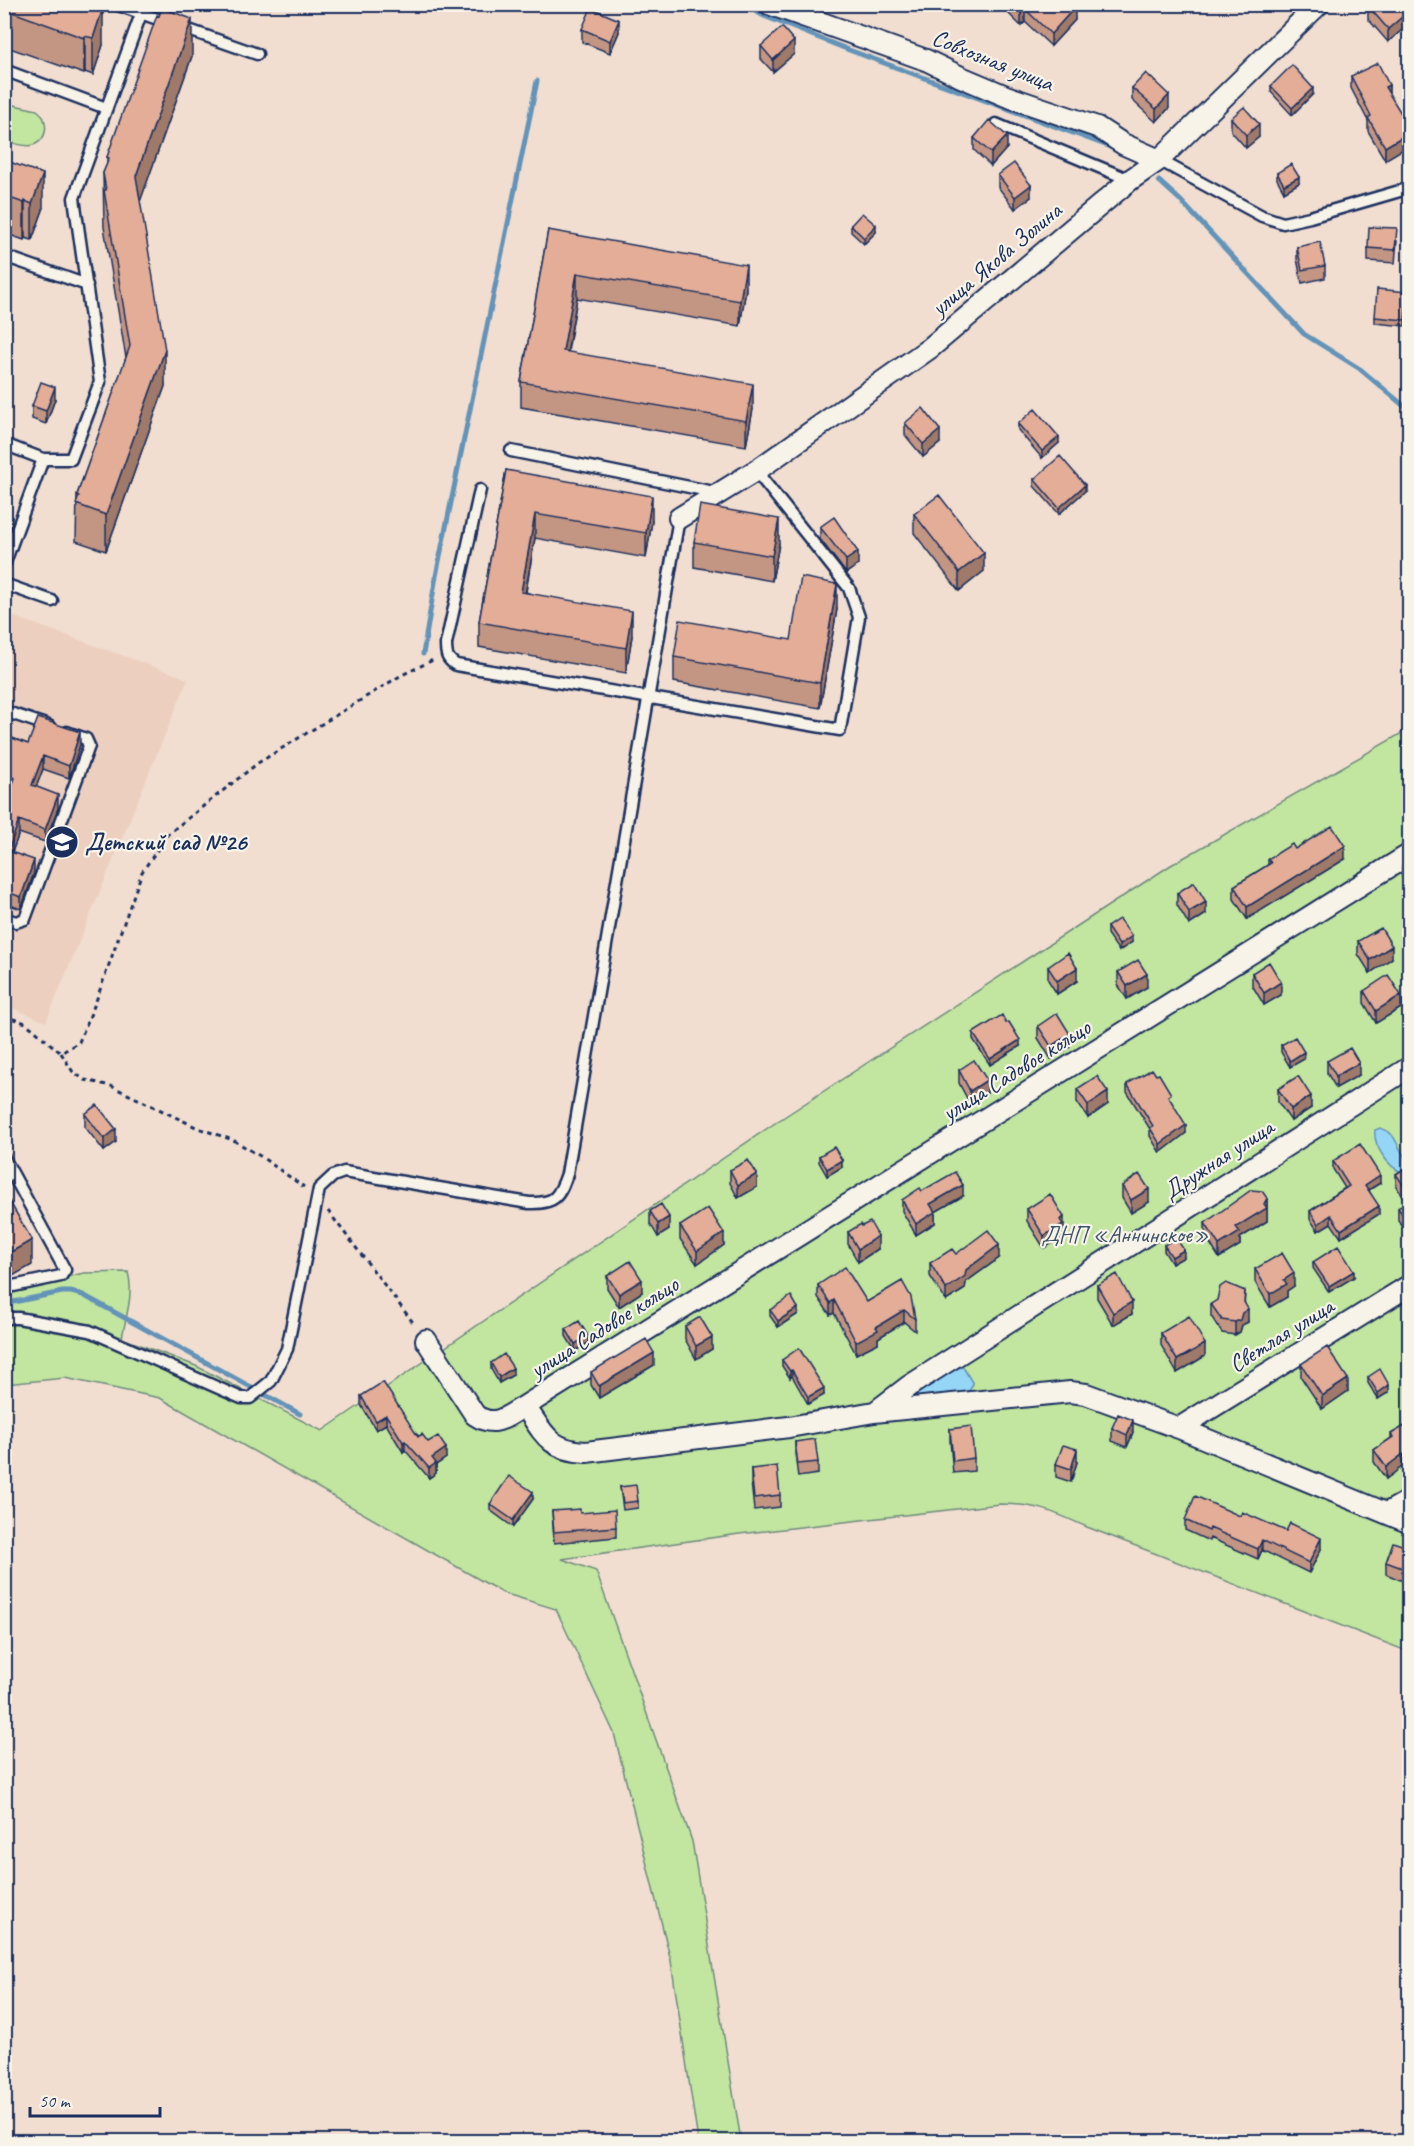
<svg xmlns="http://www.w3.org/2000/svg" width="1414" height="2146" viewBox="0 0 1414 2146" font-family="Caveat,sans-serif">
<rect width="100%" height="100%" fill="#f1ded0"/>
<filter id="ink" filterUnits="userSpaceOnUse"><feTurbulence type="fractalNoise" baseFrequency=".0167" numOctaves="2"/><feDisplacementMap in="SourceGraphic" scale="12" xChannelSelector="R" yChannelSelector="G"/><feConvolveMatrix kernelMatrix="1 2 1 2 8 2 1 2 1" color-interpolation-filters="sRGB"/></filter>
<g filter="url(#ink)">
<!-- built -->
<path fill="#edcfbf" d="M4,613L188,679L46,1022L5,1005Z"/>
<!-- green -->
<path fill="#c2e59f" stroke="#6e8a7e" stroke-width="1.5" d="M5,103L37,110C49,118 49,140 33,145C25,148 12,142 5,141Z
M1409,729V1652L1087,1527C1053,1512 1039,1504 1000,1504L739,1534L562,1559L596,1571L692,1841L741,2141H698L671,1961L614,1733L556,1609L503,1593L160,1398L65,1378L5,1384L4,1291L84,1273L128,1272C134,1294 126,1316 122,1338L196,1366L322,1431L781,1119L1171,865Z"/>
<!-- water -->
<path fill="#95d5f6" stroke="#6493b9" stroke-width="1.5" d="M1380,1128C1393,1132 1394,1138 1400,1149C1405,1158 1409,1161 1409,1171L1403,1173C1388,1167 1373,1146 1375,1130Z
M963,1367L973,1384L969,1391L930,1398L918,1397L917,1394L922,1388L958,1368Z"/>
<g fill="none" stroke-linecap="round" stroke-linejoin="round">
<!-- stream -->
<path stroke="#6493b9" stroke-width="5" d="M743,4L764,16L849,50L1116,149
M1159,181L1180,200L1304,334L1360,369L1410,411
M423,654L436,576L537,81
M4,1304L62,1292H71L83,1295L300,1414"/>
<defs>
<path id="lane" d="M115,4L257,54
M4,70L106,108
M996,124L1130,180
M1159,160L1262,216L1283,223L1310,217L1410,188
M4,256L87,285
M4,444L43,459L4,565
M511,451L719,493
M43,459H71L100,382L74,198L141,14
M480,490L446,644C446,655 447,659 456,665L840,730L859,617L849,588L756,471
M4,584L52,601
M4,716L10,713L49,726
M4,918L16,922L25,919L89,746L86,739L67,732
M4,1158L65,1270L61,1276L4,1288
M4,1318H18L90,1331L241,1398H250L271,1381L287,1349L319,1189L333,1176L344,1172L529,1203C555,1204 559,1197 567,1174L679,518"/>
<path id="street" d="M769,4L926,60L961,77L1006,96L1097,127L1123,144L1159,160
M679,518L760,468L930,348L1130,180L1159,160L1319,4
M426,1340L475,1415C496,1429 506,1416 525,1406L1410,854
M525,1406C544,1434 549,1450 586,1452L789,1427L874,1412L1070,1392L1086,1394L1179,1428L1410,1523
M875,1412L909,1386L1410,1067
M1179,1428L1410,1285
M1387,1513L1410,1500"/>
</defs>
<!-- lane casing -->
<use href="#lane" stroke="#1b2f5e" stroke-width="15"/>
<!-- street casing -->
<use href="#street" stroke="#1b2f5e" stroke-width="24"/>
<!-- path -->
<path stroke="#1b2f5e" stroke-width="3" stroke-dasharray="4.5 4.5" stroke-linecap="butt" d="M4,488L8,489
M4,1016L26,1023L61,1053L79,1042L96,1001L142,872L168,834L258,763L400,676L433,660
M61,1053L73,1072L85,1080L111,1086L198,1128L233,1140L260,1156L304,1187
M328,1211L415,1325"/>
<!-- lane -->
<use href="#lane" stroke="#f7f3e8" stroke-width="10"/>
<!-- street -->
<use href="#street" stroke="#f7f3e8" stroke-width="20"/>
</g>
<!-- wall -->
<path fill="#c39583" stroke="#1b2f5e" stroke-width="1.5" d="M4,4H93L103,45L93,75L85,72L84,74L4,46Z
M1008,4H1072L1075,20L1051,46L1025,22L1021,26L1008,13Z
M1410,4V23L1388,42L1368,19V6Z
M582,29L619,32L610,53L582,42Z
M761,46L794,54L773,72L761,59Z
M192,56L140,201L165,386L106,551L76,541L77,495L126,358L104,227L103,173L107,164V157Z
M1351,76L1389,85L1385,160L1368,131V121L1351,88Z
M1271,86L1313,94L1292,115L1271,92Z
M1132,88L1169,108L1156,122L1132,100Z
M1231,118L1259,137L1246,148L1231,131Z
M974,138L1007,148L991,166L974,150Z
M4,160L43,210L32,240L25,238L24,240L4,233Z
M1277,173L1299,183L1284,192L1277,179Z
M998,175L1031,197L1015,209L998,187Z
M851,225L876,232L864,244L851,232Z
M548,230L746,289L740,326L577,298L568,352L753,409L746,446L521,407V382Z
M1397,241L1395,263L1368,261V248Z
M1297,247L1325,266V278L1302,283L1297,259Z
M1407,298L1405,326L1375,323V317Z
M55,399L46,424L32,419V406Z
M905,423L940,443L923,457L905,435Z
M1018,424L1059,443L1042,458L1018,430Z
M506,470L652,521L646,558L535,538L526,592L632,636L626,673L479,647V622Z
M1034,479L1085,491L1059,514L1034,486Z
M914,514L984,571L959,591L914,533Z
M820,527L858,565L846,573L820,539Z
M694,542L779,544L772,581L694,567Z
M837,609L820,708L674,682V657L791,640Z
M4,735L28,744L80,745L69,778L43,769L36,787L58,808L45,842L19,833L12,852L34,873L21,909L4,903V807L11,789L4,787Z
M1295,849L1345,859L1247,919L1234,899V886L1268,865V859Z
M1410,861V890L1402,878V866Z
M1177,893L1206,914L1189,925L1177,905Z
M1107,927L1132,942L1119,951L1107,934Z
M1358,941L1392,958L1370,973L1358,954Z
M1048,967L1077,981L1057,994L1048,980Z
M1118,972L1147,987L1127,999L1118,985Z
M1252,973L1281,995L1264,1005L1252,985Z
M1364,991L1401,1008L1376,1023L1364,1003Z
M1038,1026L1070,1047L1051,1059L1038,1038Z
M973,1033L1020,1046L990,1065L973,1039Z
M1281,1045L1304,1059L1290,1067L1281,1052Z
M1327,1061L1359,1075L1336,1088L1327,1073Z
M959,1070L987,1093L970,1104L959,1083Z
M1127,1084L1171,1101L1186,1133L1160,1153L1150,1136V1129L1127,1092Z
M1077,1089L1108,1104L1088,1118L1077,1102Z
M1278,1089L1311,1108L1291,1121L1278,1102Z
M85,1114L116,1142L104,1151L85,1127Z
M1410,1125V1145L1406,1139V1127Z
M819,1156L842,1167L827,1176L819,1162Z
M1333,1161L1380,1183L1369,1190L1379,1214L1341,1238L1331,1223L1318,1231L1310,1219V1211L1345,1188L1333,1169Z
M1410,1165V1237L1398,1220V1208L1406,1202L1396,1186V1174Z
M730,1170L757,1187L738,1198L730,1183Z
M1122,1186L1149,1202L1131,1213L1122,1198Z
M922,1191L963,1196L935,1212V1223L916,1235L902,1211V1200Z
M1267,1198V1221L1240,1238V1245L1219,1258L1205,1235V1223Z
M1027,1209L1064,1230H1063V1237L1044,1248L1027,1221Z
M650,1211L669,1230L658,1237L650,1223Z
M680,1226L724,1245L697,1264L680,1239Z
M848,1232L878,1249L858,1262L848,1244Z
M1164,1245L1184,1257L1172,1264L1164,1251Z
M956,1254L999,1258L966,1282L965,1289L946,1301L930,1276V1263Z
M1313,1262L1354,1277L1329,1292L1313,1268Z
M1255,1269L1294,1286L1287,1291V1297L1270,1307L1255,1282Z
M607,1276L642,1292L619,1307L607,1288Z
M902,1281L915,1319V1331L904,1322L878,1338V1343L856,1354L834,1313L830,1315L818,1297V1285L867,1302Z
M1097,1285L1132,1314L1113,1325L1097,1298Z
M1211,1304H1245L1248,1322L1242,1325L1240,1332L1235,1335L1222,1333L1211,1316Z
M770,1310L798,1314L778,1327L770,1316Z
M1410,1320V1336L1408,1334V1321Z
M685,1326L712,1349L696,1359L685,1339Z
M566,1329L588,1343L575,1351L566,1336Z
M1161,1333L1205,1356L1177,1373L1161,1345Z
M782,1360L824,1395L808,1404L792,1376L790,1378L782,1366Z
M491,1363L513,1375L499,1383L491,1369Z
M1301,1364L1348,1391L1322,1409L1301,1377Z
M654,1365L599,1398L591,1385V1372Z
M1368,1377L1389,1392L1378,1399L1368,1383Z
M361,1396L428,1442L446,1458L436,1465V1473L429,1478L405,1450L403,1452L386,1424L376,1430L361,1405Z
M1410,1423V1469L1406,1471L1403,1466L1386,1479L1374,1462V1450L1391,1438V1434Z
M1112,1428L1133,1433L1127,1447L1112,1441Z
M950,1429L974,1458V1471L953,1473L950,1441Z
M795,1442L818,1462V1474L798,1477L795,1454Z
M1077,1462L1071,1482L1056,1477V1464Z
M751,1469L780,1495V1507L754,1510L751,1482Z
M620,1487L638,1501V1508L623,1510Z
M533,1499L513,1527L490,1510V1504Z
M552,1511L580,1513L616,1527V1537L554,1543Z
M1240,1516L1321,1549L1309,1573L1262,1550L1258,1559L1210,1538L1209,1541L1185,1530V1520Z
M1410,1548V1570L1405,1582L1386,1574V1562Z"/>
<!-- shaded-wall -->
<path fill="#9f796a" stroke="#1b2f5e" stroke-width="1.5" d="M1075,7V20L1051,46V34Z
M103,8V45L93,75V38Z
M1025,9V22L1021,26V13Z
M1410,10V23L1388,42V29Z
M192,19V56L136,213V176Z
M619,20V32L610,53V41Z
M85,36V72L84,74V38Z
M794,41V54L773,72V60Z
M1389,85V98L1385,87Z
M1313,88V94L1292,115V108Z
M1169,95V108L1156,122V109Z
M1259,124V137L1246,148V135Z
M1410,132V145L1385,160V147Z
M1007,136V148L991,166V153Z
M43,174V210L32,240V204Z
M1299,177V183L1284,192V185Z
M1031,185V197L1015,209V197Z
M25,201V238L24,240V203Z
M876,225V232L864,244V238Z
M746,265V289L740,326V301Z
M577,273V298L563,376V351Z
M165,350V386L106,551V515Z
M753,384V409L746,446V421Z
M55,387V399L46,424V411Z
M940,430V443L923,457V444Z
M1059,437V443L1042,458V451Z
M1085,485V491L1059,514V508Z
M652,496V521L646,558V533Z
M535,514V538L521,617V592Z
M779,519V544L772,581V556Z
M858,552V565L846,573V560Z
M984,553V571L959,591V572Z
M837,584V609L820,708V683Z
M632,611V636L626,673V648Z
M80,732V745L69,778V766Z
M43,756V769L32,798V785Z
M58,795V808L45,842V830Z
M19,820V833L8,863V851Z
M1345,846V859L1247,919V907Z
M34,860V873L21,909V897Z
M1206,902V914L1189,925V912Z
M1132,936V942L1119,951V945Z
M1392,946V958L1370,973V960Z
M1077,968V981L1057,994V981Z
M1147,974V987L1127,999V986Z
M1281,982V995L1264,1005V993Z
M1401,995V1008L1376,1023V1011Z
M1070,1034V1047L1051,1059V1046Z
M1020,1040V1046L990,1065V1059Z
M1304,1052V1059L1290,1067V1061Z
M1359,1063V1075L1336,1088V1076Z
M987,1080V1093L970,1104V1091Z
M1108,1092V1104L1088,1118V1105Z
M1311,1096V1108L1291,1121V1109Z
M1186,1125V1133L1160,1153V1144Z
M116,1129V1142L104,1151V1139Z
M842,1160V1167L827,1176V1169Z
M757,1174V1187L738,1198V1185Z
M1380,1175V1183L1365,1192V1185Z
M963,1185V1196L935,1212V1223L916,1235V1224L930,1204Z
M1149,1189V1202L1131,1213V1200Z
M1267,1198V1221L1240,1238V1245L1219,1258V1245L1236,1227L1264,1204Z
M1379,1206V1214L1341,1238V1230Z
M1331,1215V1223L1318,1231V1224Z
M669,1217V1230L658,1237V1224Z
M1064,1217V1230H1063V1237L1044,1248V1236L1060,1220Z
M724,1233V1245L697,1264V1251Z
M878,1236V1249L858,1262V1249Z
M32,1240V1265L4,1281V1256Z
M999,1245V1258L966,1282L965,1289L946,1301V1289L966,1270Z
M1184,1250V1257L1172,1264V1257Z
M1354,1271V1277L1329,1292V1286Z
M1294,1273V1286L1287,1291V1297L1270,1307V1294L1284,1280Z
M642,1280V1292L619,1307V1294Z
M1245,1291L1244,1311L1248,1309V1322L1242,1325L1240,1332L1235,1335V1322L1244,1302Z
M834,1300V1313L830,1315V1303Z
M1132,1302V1314L1113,1325V1313Z
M798,1308V1314L778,1327V1321Z
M904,1310V1322L878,1338V1343L856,1354V1342L876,1327Z
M588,1336V1343L575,1351V1344Z
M712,1337V1349L696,1359V1346Z
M1205,1344V1356L1177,1373V1360Z
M654,1353V1365L599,1398V1386Z
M513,1368V1375L499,1383V1377Z
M792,1370V1376L790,1378V1371Z
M1348,1379V1391L1322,1409V1396Z
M1389,1385V1392L1378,1399V1393Z
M824,1388V1395L808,1404V1397Z
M386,1415V1424L376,1430V1421Z
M1133,1420V1433L1127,1447V1435Z
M405,1441V1450L403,1452V1442Z
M446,1448V1458L436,1465V1473L429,1478V1468L432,1458Z
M1077,1449V1462L1071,1482V1469Z
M1403,1454V1466L1386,1479V1467Z
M1410,1457V1469L1406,1471V1459Z
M533,1492V1499L513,1527V1520Z
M1321,1538V1549L1309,1573V1563Z
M1262,1540V1550L1258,1559V1549Z
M1410,1558V1570L1405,1582V1569Z"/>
<!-- building -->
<path fill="#e3ad98" stroke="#1b2f5e" stroke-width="1.5" d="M4,4H93L103,8L93,38L85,36L84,38L4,9Z
M1012,4H1072L1075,7L1051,34L1025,9L1021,13Z
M1370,4H1410V10L1388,29L1368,6Z
M162,8L192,19L136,176L165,350L106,515L76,504L79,496L77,495L130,346L104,190H106L103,173L109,158L107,157L157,15L159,16Z
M591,8L619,20L610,41L582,29Z
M782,27L794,41L773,60L761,46Z
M1378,63L1389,85L1385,87L1410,128V132L1385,147L1368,118L1371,116L1351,76Z
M1292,65L1313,88L1292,108L1271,86Z
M1146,73L1169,95L1156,109L1132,88Z
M1244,107L1259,124L1246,135L1231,118Z
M989,120L1007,136L991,153L974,138Z
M4,160L43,174L32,204L25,201L24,203L4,196Z
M1014,163L1031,185L1015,197L998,175Z
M1291,164L1299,177L1284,185L1277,173Z
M862,213L876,225L864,238L851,225Z
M1369,227L1397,228L1395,250L1368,248Z
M548,230L746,265L740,301L577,273L563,351L753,384L746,421L521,382Z
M1320,242L1325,266L1302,270L1297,247Z
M1377,289L1407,292L1405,320L1375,317Z
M41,382L55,387L46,411L32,406Z
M923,408L940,430L923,444L905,423Z
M1035,409L1059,437L1042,451L1018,424Z
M1060,456L1085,485L1059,508L1034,479Z
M506,470L652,496L646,533L535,514L521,592L632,611L626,648L479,622Z
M939,495L984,553L959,572L914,514Z
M700,505L779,519L772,556L694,542Z
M834,517L858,552L846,560L820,527Z
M801,577L837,584L820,683L674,657L680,620L791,640Z
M38,718L80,732L69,766L43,756L32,785L58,795L45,830L19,820L8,851L34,860L21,897L4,891V807L15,778L4,774V735L28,744Z
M1332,826L1345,846L1247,907L1234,886L1271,863L1268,859L1292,844L1295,849Z
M1410,861V877L1402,866Z
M1194,882L1206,902L1189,912L1177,893Z
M1119,919L1132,936L1119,945L1107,927Z
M1381,928L1392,946L1370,960L1358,941Z
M1068,953L1077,968L1057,981L1048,967Z
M1138,960L1147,974L1127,986L1118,972Z
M1269,962L1281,982L1264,993L1252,973Z
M1388,975L1401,995L1376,1011L1364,991Z
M1057,1013L1070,1034L1051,1046L1038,1026Z
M1002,1015L1006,1023L1009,1022L1020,1040L990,1059L973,1033Z
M1295,1037L1304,1052L1290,1061L1281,1045Z
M1350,1048L1359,1063L1336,1076L1327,1061Z
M974,1060L987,1080L970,1091L959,1070Z
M1152,1069L1156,1075L1159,1074L1171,1094L1168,1096L1186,1125L1160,1144L1150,1128L1153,1126L1127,1084Z
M1097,1076L1108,1092L1088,1105L1077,1089Z
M1298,1076L1311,1096L1291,1109L1278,1089Z
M97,1105L116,1129L104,1139L85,1114Z
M1410,1125V1132L1406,1127Z
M1360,1144L1380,1175L1365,1185L1379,1206L1341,1230L1331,1215L1318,1224L1310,1211L1349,1186L1333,1161Z
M834,1147L842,1160L827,1169L819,1156Z
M748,1160L757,1174L738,1185L730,1170Z
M1410,1165V1195L1396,1174Z
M955,1172L963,1185L930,1204L935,1212L916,1224L902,1200L920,1188L922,1191Z
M1139,1174L1149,1189L1131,1200L1122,1186Z
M1251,1190L1262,1191L1267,1198L1264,1204L1267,1208L1236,1227L1240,1232L1219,1245L1205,1223Z
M4,1192L32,1240L4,1256Z
M1050,1194L1064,1217L1060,1220L1063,1224L1044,1236L1027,1209Z
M1410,1200V1225L1398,1208Z
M661,1204L669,1217L658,1224L650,1211Z
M708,1208L724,1233L697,1251L680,1226Z
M870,1222L878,1236L858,1249L848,1232L861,1224L862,1226Z
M988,1230L999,1245L966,1270L965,1276L946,1289L930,1263L952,1249L956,1254Z
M1176,1238L1184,1250L1172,1257L1164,1245Z
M1338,1246L1354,1271L1329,1286L1313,1262Z
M1282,1253L1294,1273L1284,1280L1287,1284L1270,1294L1255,1269Z
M630,1261L642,1280L619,1294L607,1276Z
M845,1267L867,1302L902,1281L911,1297L915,1319L904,1310L876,1327L878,1330L856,1342L834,1300L830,1303L818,1285Z
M1117,1274L1132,1302L1113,1313L1097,1285Z
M1226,1283L1245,1291L1244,1302L1248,1309L1242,1313L1240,1320L1235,1322L1222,1320L1211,1304L1217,1300L1220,1287Z
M791,1296L798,1308L778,1321L770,1310Z
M1189,1316L1205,1344L1177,1360L1161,1333Z
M700,1317L712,1337L696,1346L685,1326Z
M579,1321L588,1336L575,1344L566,1329Z
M646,1339L654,1353L599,1386L591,1372Z
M1327,1347L1348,1379L1322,1396L1301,1364Z
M799,1348L824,1388L808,1397L792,1370L790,1371L782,1360Z
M504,1354L513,1368L499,1377L491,1363Z
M1380,1369L1389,1385L1378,1393L1368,1377Z
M383,1382L418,1437L422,1434L428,1442L438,1436L446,1448L432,1458L436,1463L429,1468L405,1441L403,1442L386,1415L376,1421L361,1396Z
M1118,1414L1133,1420L1127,1435L1112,1428Z
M1410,1423V1457L1406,1459L1403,1454L1386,1467L1374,1450L1393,1437L1391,1434Z
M971,1426L974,1458L953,1461L950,1429Z
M815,1439L818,1462L798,1464L795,1442Z
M1063,1445L1077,1449L1071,1469L1056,1464Z
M777,1466L780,1495L754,1498L751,1469Z
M509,1476L533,1492L513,1520L490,1504Z
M636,1485L638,1501L623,1503L620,1487Z
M1195,1496L1240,1516L1242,1512L1286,1531L1290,1523L1321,1538L1309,1563L1262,1540L1258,1549L1210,1528L1209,1531L1185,1520Z
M580,1509V1513L615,1510L616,1527L554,1532L552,1511Z
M1393,1542L1410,1548V1558L1405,1569L1386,1562Z"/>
</g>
<!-- icons -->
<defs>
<symbol id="school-disc" viewBox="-11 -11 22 22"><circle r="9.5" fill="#1b2f5e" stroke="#f7f3e8"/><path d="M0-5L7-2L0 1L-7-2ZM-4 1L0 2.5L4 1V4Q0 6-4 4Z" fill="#fff"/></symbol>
</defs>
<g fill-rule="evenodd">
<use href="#school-disc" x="43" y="823" width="38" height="38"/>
</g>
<g text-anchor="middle" stroke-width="4.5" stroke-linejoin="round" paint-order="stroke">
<!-- street labels -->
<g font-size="24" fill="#1b2f5e" stroke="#f7f3e8">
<text transform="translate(993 60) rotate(22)" y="8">Совхозная улица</text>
<text transform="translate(996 259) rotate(-40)" y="8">улица Якова Золина</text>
<text transform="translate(1016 1070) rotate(-32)" y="8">улица Садовое кольцо</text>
<text transform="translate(1218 1159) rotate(-33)" y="8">Дружная улица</text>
<text transform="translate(604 1327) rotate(-32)" y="8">улица Садовое кольцо</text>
<text transform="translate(1281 1335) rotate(-32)" y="8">Светлая улица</text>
</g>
<!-- poi labels -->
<g font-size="24" font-weight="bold" fill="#1b2f5e" stroke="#f7f3e8" text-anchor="start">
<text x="85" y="850">Детский сад №26</text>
</g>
<!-- park labels -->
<g font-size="24" fill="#3c536b" stroke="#f7f3e8">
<text x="1125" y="1242">ДНП «Аннинское»</text>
</g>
</g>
<!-- margin -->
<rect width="1414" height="2146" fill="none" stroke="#f7f3e8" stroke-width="24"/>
<rect x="12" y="12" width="1390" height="2122" fill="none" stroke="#1b2f5e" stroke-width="2" filter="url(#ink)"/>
<!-- scale -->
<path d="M30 2107v9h130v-9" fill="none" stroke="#1b2f5e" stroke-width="3"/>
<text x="39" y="2107" font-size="18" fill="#1b2f5e" stroke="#f7f3e8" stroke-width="4.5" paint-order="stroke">50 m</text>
</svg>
